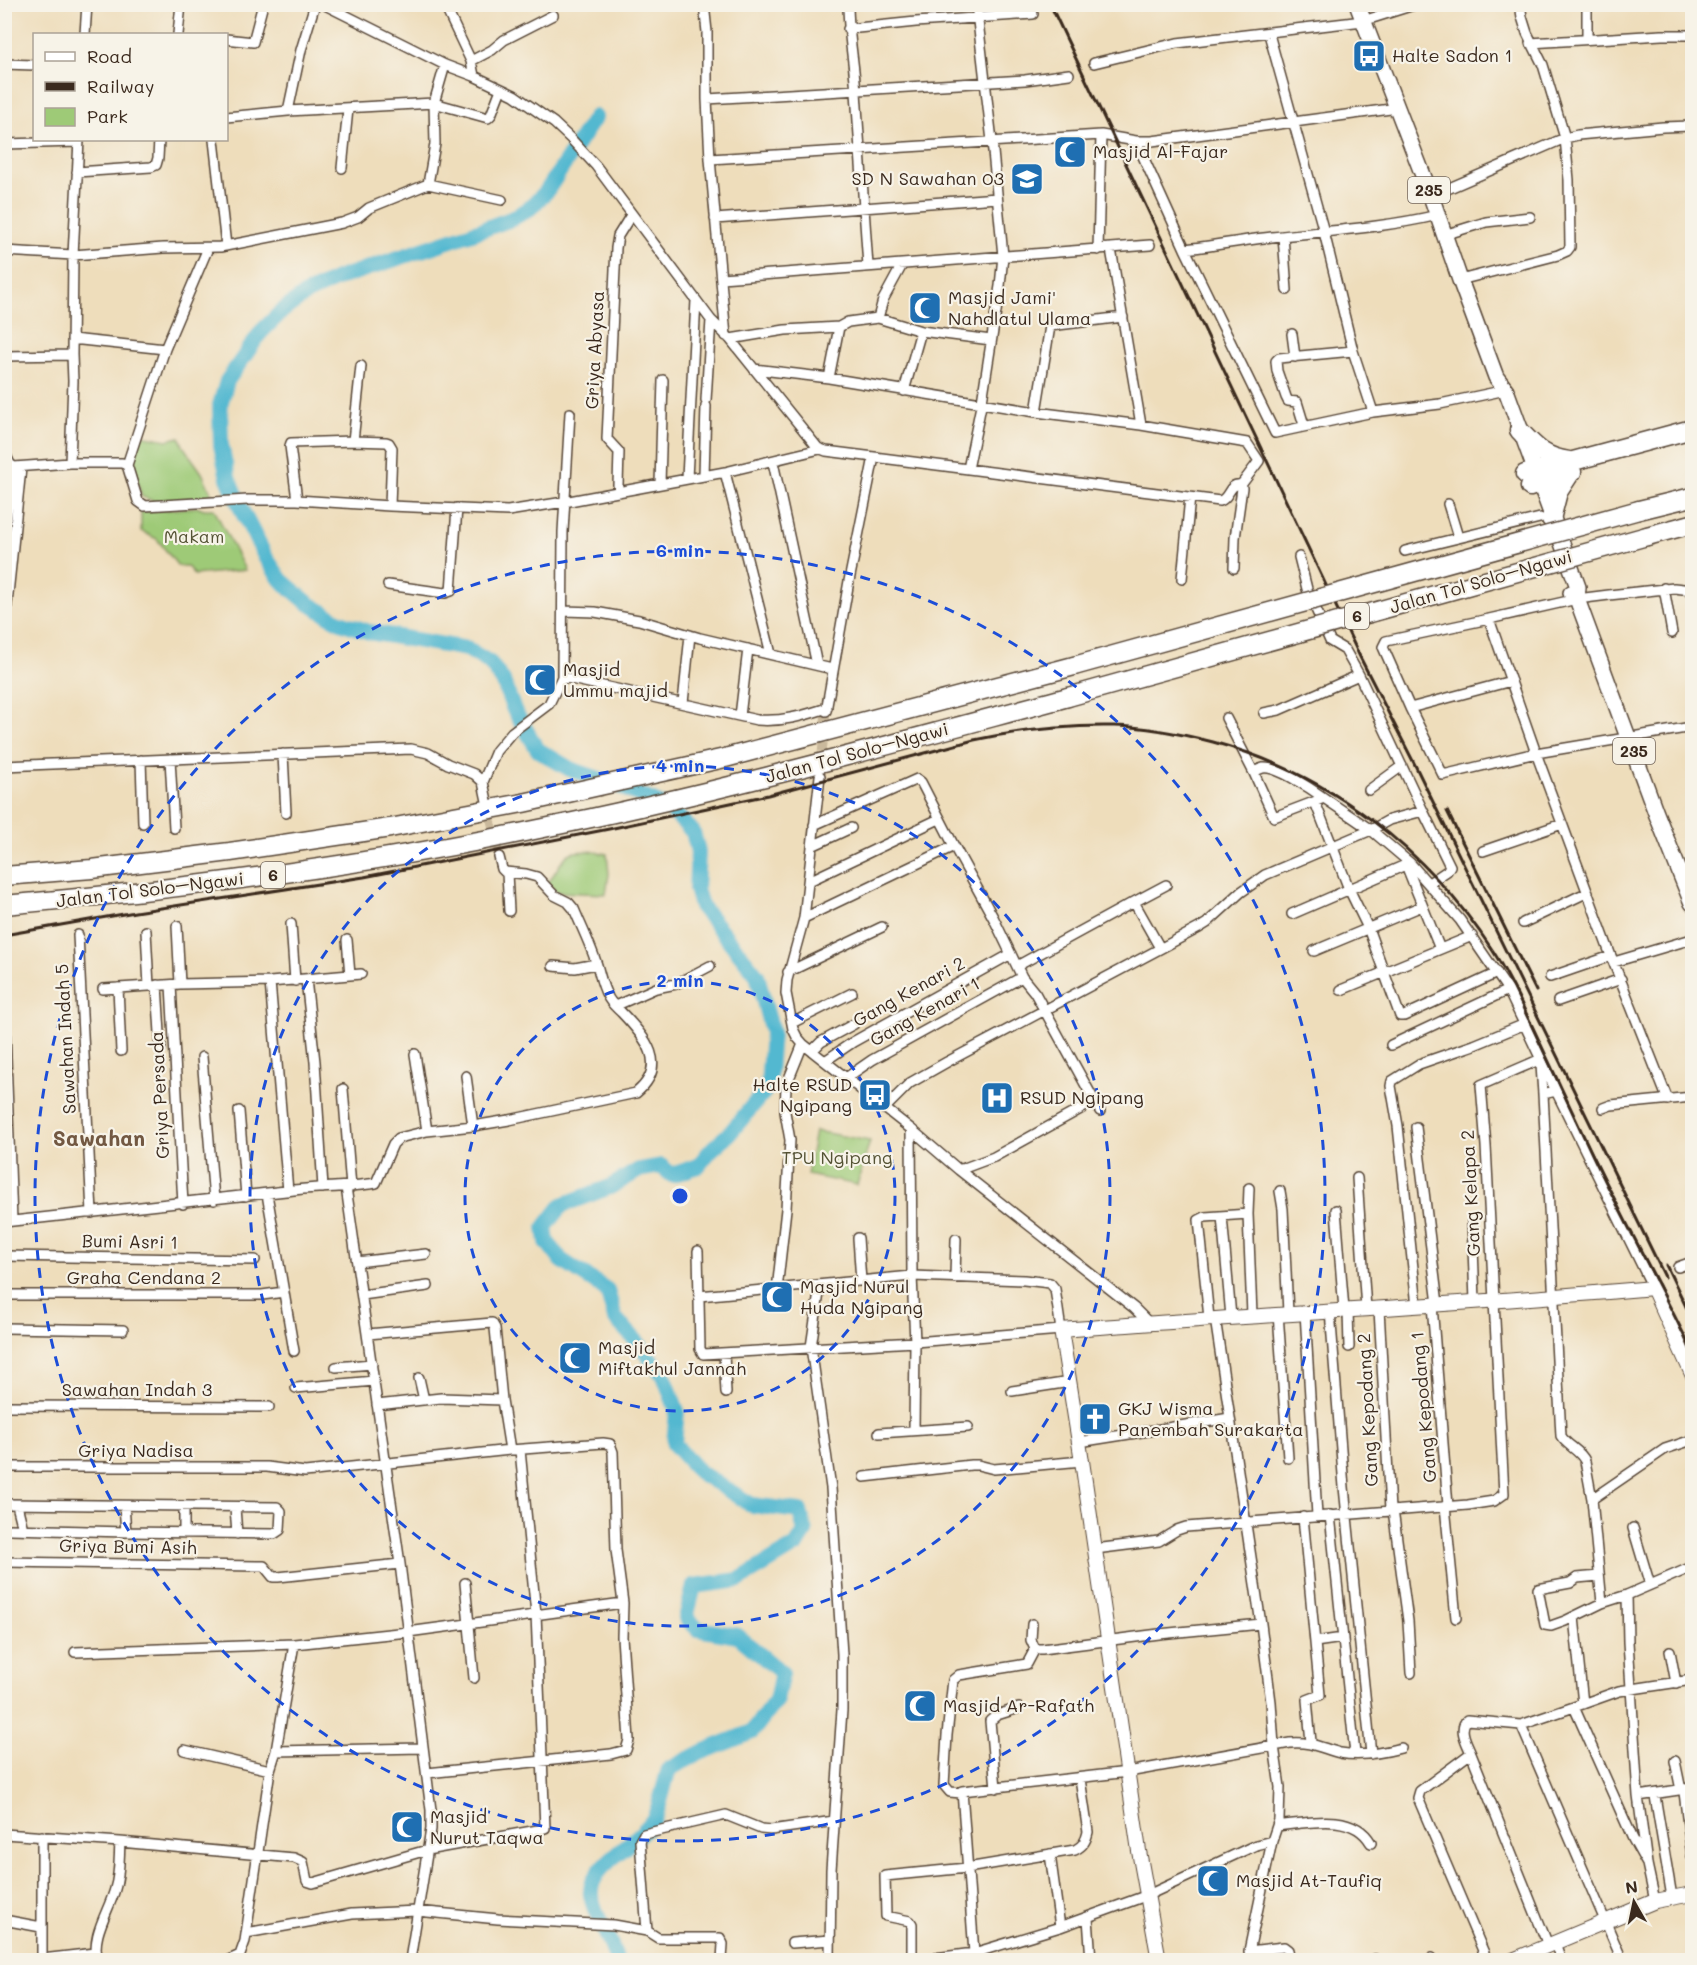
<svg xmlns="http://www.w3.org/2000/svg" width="1697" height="1965" viewBox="0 0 1697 1965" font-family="Mali,sans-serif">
<rect width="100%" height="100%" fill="#f7f3e8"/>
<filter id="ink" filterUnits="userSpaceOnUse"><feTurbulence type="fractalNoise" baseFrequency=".0167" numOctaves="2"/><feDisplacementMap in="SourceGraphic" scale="12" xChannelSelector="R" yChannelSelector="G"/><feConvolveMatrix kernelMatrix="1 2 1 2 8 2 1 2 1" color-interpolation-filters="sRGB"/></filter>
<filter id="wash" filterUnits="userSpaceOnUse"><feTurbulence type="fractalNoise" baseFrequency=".008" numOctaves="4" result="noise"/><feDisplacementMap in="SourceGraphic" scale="24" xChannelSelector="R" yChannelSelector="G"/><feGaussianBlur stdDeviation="1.35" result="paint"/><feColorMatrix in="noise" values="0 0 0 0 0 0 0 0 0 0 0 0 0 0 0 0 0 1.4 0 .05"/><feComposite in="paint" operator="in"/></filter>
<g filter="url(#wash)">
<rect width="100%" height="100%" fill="#edb"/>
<!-- green -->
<path fill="#9eca77" stroke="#6c7a4a" stroke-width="1.5" d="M141,435L167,440L180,437L183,446L202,473L213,497L154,501L142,497L132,464Z
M199,507L204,509H214L245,570L194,575L187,566H178L157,539L141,531V512Z
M590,851L607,854L609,874L606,894L556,892L547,883C555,875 561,859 569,854C574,851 583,852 590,851Z
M815,1131L870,1141L857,1185L807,1175Z"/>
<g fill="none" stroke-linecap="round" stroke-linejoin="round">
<!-- river -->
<path stroke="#52b8d0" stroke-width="16" d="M595,117L546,192L529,209L511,219L484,229L339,278L307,293L282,311L261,332L227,381L220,405L221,445L228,478L243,513L266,558L281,580L308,603L338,621L369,632L467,649L490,663L503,681L514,710L538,750L570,769L614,784L669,808L693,832L698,852L696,889L701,906L757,975L772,1032L768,1087L730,1133L711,1150L698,1166L672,1175L661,1166L639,1170L610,1187L562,1205L545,1227L547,1242L561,1260L607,1290L615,1318L639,1344L665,1378L677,1411L674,1444L699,1472L752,1505L800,1511L805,1532L797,1545L739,1580L694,1586L686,1618L698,1629L738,1636L782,1673L776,1700L752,1732L702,1752L669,1769C664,1784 661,1803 654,1818C641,1842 587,1866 591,1895C595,1919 611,1937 616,1960"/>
</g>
</g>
<g filter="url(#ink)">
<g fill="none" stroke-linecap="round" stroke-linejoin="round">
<!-- street-tunnel -->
<path stroke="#cab99c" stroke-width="9" stroke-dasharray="9 4.5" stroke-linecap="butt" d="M821,765L826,711
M488,806L499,857"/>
<defs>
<path id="street" d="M323,4L445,65L474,76L514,95L554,123L571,139L596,166L711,320L730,339L818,448L826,451L874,457L849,581L826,711
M444,4L471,61
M704,4L707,32V99L710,159L726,336
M848,4C848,34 854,62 856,92C860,150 864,208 868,266
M848,29L916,22L1033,14
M85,34L87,4
M178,34L181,4
M1269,34L1324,232L1353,351L1373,412
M226,39L253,42L263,4
M1587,39V4
M1530,43L1662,35H1692
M1094,63L1177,43L1363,21L1417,4
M4,64L34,65
M474,76L471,61L492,50L504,40L553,15
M707,99L1025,80L1069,74
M288,111L301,50L315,4
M226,117L288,111L434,103L445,65
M214,140L226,246
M1136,141L1185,249L1275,433L1373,412L1440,404L1506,390
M4,144L78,142
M710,159L1101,135L1136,141H1152L1398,108
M342,168L348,109
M77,172L151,167L156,165L158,158L159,140
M428,184L502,200
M1431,196L1565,138L1578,135L1663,127L1692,126
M715,219L997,198
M1444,235L1486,222L1530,217
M1283,236L1287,290
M1111,249L1141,425
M1185,249C1214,246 1243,240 1272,237C1327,231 1383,228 1438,215
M1098,250L1101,135
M4,251L73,255L163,248L220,247L342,223L358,217L369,208L428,184L435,144L434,103L488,118L491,115L501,89
M721,278L1150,245
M1460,280L1558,255L1567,251L1570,247L1569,180L1565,138L1543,65L1527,33L1522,17L1520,4
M878,318L921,331
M1292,334L1295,357
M72,339L165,349
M730,339L785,330L839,327
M4,356L72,355
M754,369L829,378L1036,412L1141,425L1247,443L1259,461L1241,485C1228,483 1230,498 1220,501L874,457
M829,378L839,327L848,322L878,318L883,300L902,265
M904,391L921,331L991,340
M706,400L711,320
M1036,412L1050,326L1123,317
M1304,425L1297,402L1288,401L1286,397L1277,371L1276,361L1279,358L1353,351
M353,441L361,366
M4,451L10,464L14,467L70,463L73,381L72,355L73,255L79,140
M773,462L817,665
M70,463H122L127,465L138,501L145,506L248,500H297L390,506L508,511L564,502L725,472L820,449
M127,465L165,349L208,248
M968,469L982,401L1000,286L1003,256L992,141L976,4
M725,472L771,654
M704,475L706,406
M687,478L696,300
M660,484L663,380
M618,485L619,452L607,439L616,248L618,236L631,215
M297,500L290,446L291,443L353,441L386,442L389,443L392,448L390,506
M1448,504L1458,537
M4,533L14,467
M1405,551L1540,518
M1299,557L1307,589L1330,641L1345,650L1359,675L1423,811
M1234,568L1235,538L1242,488L1241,485
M1182,579L1190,497
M388,585L445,593L451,591L457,508
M1664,588L1672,633
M564,611L595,612L639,620L700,638L832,669
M1489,619L1386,641L1383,647L1410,708L1443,775L1536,753L1489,619L1577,599L1609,595L1674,588L1692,590
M4,633L21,468
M562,677L757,720C782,722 803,716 827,708
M683,703L690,635
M1410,708L1511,681
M1264,713L1279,710L1359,675
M740,716L748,649
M1226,718L1254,773C1257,770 1259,769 1263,768C1277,766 1313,790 1324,798
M283,754L286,813
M170,759L174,828
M141,760L143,823
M4,766L411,749L428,753L448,764L474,774L483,782L487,801
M1254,773L1274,817L1324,798L1371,830L1410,863L1460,920L1508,990L1556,1091L1653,1288
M483,782L496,751L512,732L549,704L562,677L563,532L570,413
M1369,790L1402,766
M1315,802L1349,889L1368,928L1400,1016H1404L1497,973
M814,825L917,779L921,782L954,846
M812,846L851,828
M1483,851L1562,824
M1406,865L1440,949
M507,873L509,911
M809,881L939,819
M1292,914L1410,863
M804,918L954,846L994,919L1022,977L1035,993L1100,1111
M1523,923L1588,892
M291,924L295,981
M177,926L180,984
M146,931L149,986
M78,935L92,1213
M347,940L350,975
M1160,948L1134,902L1166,885
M1314,951L1422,906
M1614,962L1692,939
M553,966L575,968L596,964
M1017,966L1134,902
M788,972L882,927
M1550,977L1611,956
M306,979L315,1062L323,1188
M270,982L361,974
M157,985L161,1049
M171,985L183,1204
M118,988L121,1051
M103,989L180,984L270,982L288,1191
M1341,990L1472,936
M4,1001L12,1221
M1558,1001L1621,979
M615,1006L656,988L676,984L710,966
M792,1023L852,993
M1391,1045L1508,990
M812,1051L821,1042L854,1024
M415,1054L427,1131
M202,1057L214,1200
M825,1061L853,1042L1011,954
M1541,1065L1543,1094
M466,1076L473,1126
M846,1078L872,1060L1022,977
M343,1089L351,1187
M1556,1091L1543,1094L1561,1436C1567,1446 1580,1450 1585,1461L1592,1499L1602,1603
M1668,1100L1611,956L1536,753L1692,727
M1603,1108L1611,1105L1692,1097
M884,1109L910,1083L947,1062L1199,928L1207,923L1241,892L1265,875L1371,830L1389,820L1423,811L1450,866L1447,871L1429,883
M239,1111L246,1196
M1416,1127L1438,1304
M911,1129L959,1170L1134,1308L1149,1323
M959,1170L994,1157L1095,1101
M1357,1178L1366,1309
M346,1187L400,1564L431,1810V1829L410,1960
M1249,1188L1248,1214L1252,1315
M1280,1191L1283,1209L1288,1313
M267,1194L294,1351
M1336,1210L1344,1310
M1222,1216L1231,1317
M1472,1220L1475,1301
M4,1222C98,1212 192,1202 286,1191C316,1187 346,1188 376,1183L393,1144L399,1138L427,1131L473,1126L509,1120L636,1093C670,1065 645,1037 622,1013C616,1007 610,1003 607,995C602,986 600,975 597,965C591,946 582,928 574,909L568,902L554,895L537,877L526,874L505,872L502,869L499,857
M858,1238L861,1281
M698,1251L700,1349L703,1354L915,1342L1061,1330L1055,1289L1050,1283L1024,1280L912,1276L911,1129L803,1044L797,1037L793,1029L786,993L787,980L804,918L820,776
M4,1256L255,1260
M357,1262L426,1254
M1678,1267L1692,1262
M955,1278L956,1239
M820,1286L811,1347L831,1488L842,1654V1710L831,1870L830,1960
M777,1290L786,1209L790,1140L785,1112L786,1086L803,1044
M4,1295H262L284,1292
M362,1295L428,1286
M699,1296L912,1276L915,1342L914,1430
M1432,1305L1448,1506
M1417,1306L1398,1126L1391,1086L1392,1081L1419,1064L1474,1045L1525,1024
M1379,1309L1390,1510
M1348,1310L1349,1347
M1330,1311L1344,1487L1371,1754
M1305,1312L1317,1516
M1278,1313L1288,1458
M1209,1318L1199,1220L1205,1217L1248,1214
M1215,1318L1261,1624L1271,1702L1274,1746L1280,1787L1279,1820L1272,1841L1249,1951L1250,1960
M4,1328L123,1330
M368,1334L492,1323L495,1328L502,1400
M724,1353L726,1393
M336,1367L372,1364
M419,1378L424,1400
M296,1388L374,1381
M1012,1391L1070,1382
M377,1405L441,1398L502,1400L510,1450
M4,1406L269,1407
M879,1433L968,1427
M1079,1442L1230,1418
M4,1467H267L305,1472L510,1450L603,1443L610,1444L613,1452L616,1550L623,1603L622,1637L629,1740L626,1750L611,1754L427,1773
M864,1477L971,1465H978L994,1469L1082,1461
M1592,1499L1665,1449L1692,1440
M4,1504L277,1507L281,1511L280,1530L274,1534L126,1532
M17,1505L23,1529
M1445,1506L1456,1618
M235,1508L237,1534
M1393,1510L1408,1621L1411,1673
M1330,1515L1355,1754
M1303,1517L1320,1695L1307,1700L1311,1742
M1633,1528L1650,1585
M10,1529L126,1532L124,1506
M184,1533V1507
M1095,1549L1159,1541L1177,1530L1186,1527L1468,1505L1494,1501L1504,1494L1486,1146L1481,1085L1541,1059
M4,1562L257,1566H264L273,1577H278L400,1564
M1599,1576L1577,1578L1570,1583L1538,1589L1545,1625L1551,1626L1565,1621L1602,1603L1627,1595L1692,1567
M465,1583L474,1678
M1627,1595L1628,1642L1638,1796L1692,1788
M1574,1617L1583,1704
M1032,1624L1031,1640L1035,1649H1042L1159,1634L1261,1624
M1315,1642L1343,1638
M1670,1651L1676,1683
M75,1652L294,1644
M1574,1707L1619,1691L1692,1680
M1521,1725L1622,1960
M184,1750L270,1770
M276,1751L422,1748
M1471,1753L1420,1791L1418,1798L1487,1960
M1675,1761L1681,1790
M996,1788L990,1721L997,1715L1019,1708
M1684,1792L1692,1857
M961,1793L950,1792L944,1785L947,1735L953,1680L959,1675L1027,1664L1035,1649
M1638,1796L1647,1864L1655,1901
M1655,1796L1672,1897
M1277,1826C1307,1823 1353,1811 1371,1843
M4,1834L120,1842L294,1858L303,1862L307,1881L313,1883L427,1850L538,1830L545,1828L536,1614L520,1450
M1272,1841L1256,1845L1148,1895L1060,1927L974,1953L962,1791L1128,1772L1290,1743C1311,1741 1321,1748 1340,1753C1360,1757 1382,1753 1401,1748
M1050,1854L1060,1927
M1088,1918L1091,1960
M4,1920L41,1927
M647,1931L640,1841L644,1834L726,1815L761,1829L771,1830L834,1821
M246,1933L352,1914L417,1911L498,1919L614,1925L647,1931L658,1938H720L723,1944L722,1960
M792,1943L830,1940
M1555,1943L1561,1960
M1548,1945L1471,1753C1467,1743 1458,1729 1467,1720L1521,1725L1574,1707L1633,1839L1647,1864
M1249,1951L1284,1947L1288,1950L1289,1960
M1432,1958L1433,1960
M42,1959L95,1953
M1375,1959L1376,1960
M42,1960V1836
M98,1960C90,1937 109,1911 115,1889C120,1874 119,1857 120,1842
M229,1960L240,1955L245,1941L270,1770L276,1751L294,1644L408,1632L623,1603
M912,1960V1924L910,1921L886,1916L885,1876L967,1868L1075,1850C1083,1846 1086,1841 1088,1832L1080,1779
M919,1960L974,1953L975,1960"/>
<path id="secondary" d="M1159,1960L1139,1851L1082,1461L1061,1330C1259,1314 1456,1306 1653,1288L1692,1374
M1513,1960L1655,1901L1692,1894"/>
<path id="primary" d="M1357,4L1431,196L1460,280L1496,377L1506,390L1578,587L1577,599
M1571,593L1577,599L1656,813L1692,903"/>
<path id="highway" d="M1519,430C1536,448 1544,457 1569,461
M1525,474L1692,429
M1530,487L1572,472
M1639,510L1692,497
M1551,519L1558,492L1571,472
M1647,536L1692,524
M4,876L92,869L230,852L390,828L523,803L725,758L1074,666
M4,905C184,889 363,866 539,829C717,793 892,744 1068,697"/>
</defs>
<!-- street casing -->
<use href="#street" stroke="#564536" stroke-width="12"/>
<!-- secondary casing -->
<use href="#secondary" stroke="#564536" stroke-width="16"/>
<!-- primary casing -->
<use href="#primary" stroke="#564536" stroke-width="18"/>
<!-- highway casing -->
<use href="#highway" stroke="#564536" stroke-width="21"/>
<!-- street -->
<use href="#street" stroke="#fff" stroke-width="9"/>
<!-- secondary -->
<use href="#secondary" stroke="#fff" stroke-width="14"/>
<!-- primary -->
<use href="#primary" stroke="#fff" stroke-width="15"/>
<!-- highway -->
<use href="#highway" stroke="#fff" stroke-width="18"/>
<!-- rail -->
<path stroke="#3b2a1e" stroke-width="3" d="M1050,4L1361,659L1414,763L1665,1277
M1447,811L1536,991
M4,935L135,912L364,877L609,829L768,795L974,740C1021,730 1067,725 1115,726C1148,727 1182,734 1213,742C1331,774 1427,850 1493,951C1509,976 1522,1004 1534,1030C1554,1072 1573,1113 1592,1154C1624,1221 1660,1285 1692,1351
M1666,1265L1692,1319"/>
<defs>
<path id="highway-bridge" d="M1074,666L1639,510
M1068,697L1647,536"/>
</defs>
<!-- highway-bridge casing -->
<use href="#highway-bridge" stroke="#564536" stroke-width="21" stroke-linecap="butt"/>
<!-- highway-bridge -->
<use href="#highway-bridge" stroke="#fff" stroke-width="18"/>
</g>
</g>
<!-- distance rings -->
<g fill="none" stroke="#1d4ed8" stroke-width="3" stroke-dasharray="10 8">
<circle cx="680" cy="1196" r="215"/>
<circle cx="680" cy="1196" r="430"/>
<circle cx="680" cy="1196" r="645"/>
</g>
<!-- icons -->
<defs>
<symbol id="bus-square" viewBox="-11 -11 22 22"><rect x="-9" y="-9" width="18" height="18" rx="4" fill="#1f6fb2" stroke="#f7f3e8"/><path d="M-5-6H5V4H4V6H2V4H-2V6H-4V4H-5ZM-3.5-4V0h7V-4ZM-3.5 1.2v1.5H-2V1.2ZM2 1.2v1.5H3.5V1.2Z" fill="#fff"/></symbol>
<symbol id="mosque-square" viewBox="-11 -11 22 22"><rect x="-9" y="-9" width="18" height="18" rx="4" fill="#1f6fb2" stroke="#f7f3e8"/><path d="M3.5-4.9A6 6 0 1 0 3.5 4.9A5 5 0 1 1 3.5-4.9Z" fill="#fff"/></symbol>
<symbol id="school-square" viewBox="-11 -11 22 22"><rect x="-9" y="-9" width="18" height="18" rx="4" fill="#1f6fb2" stroke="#f7f3e8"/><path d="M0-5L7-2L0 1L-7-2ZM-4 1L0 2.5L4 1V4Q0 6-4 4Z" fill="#fff"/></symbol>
<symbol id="hospital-square" viewBox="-11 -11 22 22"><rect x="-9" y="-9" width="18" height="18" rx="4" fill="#1f6fb2" stroke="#f7f3e8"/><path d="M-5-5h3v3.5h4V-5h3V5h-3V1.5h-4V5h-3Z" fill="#fff"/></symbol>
<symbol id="church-square" viewBox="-11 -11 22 22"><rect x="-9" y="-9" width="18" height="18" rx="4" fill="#1f6fb2" stroke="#f7f3e8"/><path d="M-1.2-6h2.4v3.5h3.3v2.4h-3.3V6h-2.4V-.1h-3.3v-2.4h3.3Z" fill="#fff"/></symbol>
</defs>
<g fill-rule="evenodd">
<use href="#bus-square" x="1350" y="37" width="38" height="38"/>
<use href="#mosque-square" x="1051" y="133" width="38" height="38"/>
<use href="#school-square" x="1008" y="160" width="38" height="38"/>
<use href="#mosque-square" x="906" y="289" width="38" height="38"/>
<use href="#mosque-square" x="521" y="661" width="38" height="38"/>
<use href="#bus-square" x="856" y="1076" width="38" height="38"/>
<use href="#hospital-square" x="978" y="1079" width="38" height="38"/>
<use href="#mosque-square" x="758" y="1278" width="38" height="38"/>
<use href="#mosque-square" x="556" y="1339" width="38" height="38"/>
<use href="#church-square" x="1076" y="1400" width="38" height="38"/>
<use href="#mosque-square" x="901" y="1687" width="38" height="38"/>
<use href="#mosque-square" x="388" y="1808" width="38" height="38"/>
<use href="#mosque-square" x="1194" y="1862" width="38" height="38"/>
</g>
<g text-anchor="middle" stroke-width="4.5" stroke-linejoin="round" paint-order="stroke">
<!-- shield labels -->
<g fill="#f7f3e8" stroke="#73665b" stroke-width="1.5">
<rect x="1408" y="177" width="42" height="26" rx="4.5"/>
<rect x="1345" y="603" width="24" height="26" rx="4.5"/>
<rect x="1613" y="738" width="42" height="26" rx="4.5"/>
<rect x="261" y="862" width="24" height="26" rx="4.5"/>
</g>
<g font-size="16" font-weight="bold" fill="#3b2a1e">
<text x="1429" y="196">235</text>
<text x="1357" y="622">6</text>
<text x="1634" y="757">235</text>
<text x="273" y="881">6</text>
</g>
<!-- poi labels -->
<g font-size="18" fill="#3b2a1e" stroke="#f7f3e8" text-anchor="start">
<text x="1392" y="62">Halte Sadon 1</text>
<text x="1093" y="158">Masjid Al-Fajar</text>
<text x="1004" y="185" text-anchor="end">SD N Sawahan 03</text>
<text x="948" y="304">Masjid Jami'<tspan x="948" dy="21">Nahdlatul Ulama</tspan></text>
<text x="563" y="676">Masjid<tspan x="563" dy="21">Ummu majid</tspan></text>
<text x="852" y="1091" text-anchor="end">Halte RSUD<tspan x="852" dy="21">Ngipang</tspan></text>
<text x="1020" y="1104">RSUD Ngipang</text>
<text x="800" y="1293">Masjid Nurul<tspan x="800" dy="21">Huda Ngipang</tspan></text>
<text x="598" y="1354">Masjid<tspan x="598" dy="21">Miftakhul Jannah</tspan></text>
<text x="1118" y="1415">GKJ Wisma<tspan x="1118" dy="21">Panembah Surakarta</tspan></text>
<text x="943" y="1712">Masjid Ar-Rafath</text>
<text x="430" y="1823">Masjid<tspan x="430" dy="21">Nurut Taqwa</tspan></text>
<text x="1236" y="1887">Masjid At-Taufiq</text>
</g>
<!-- street labels -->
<g font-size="18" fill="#3b2a1e" stroke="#f7f3e8">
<text transform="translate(595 350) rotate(-87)" y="6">Griya Abyasa</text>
<text transform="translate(1481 582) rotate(-16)" y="6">Jalan Tol Solo–Ngawi</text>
<text transform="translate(857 753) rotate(-15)" y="6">Jalan Tol Solo–Ngawi</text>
<text transform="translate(150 890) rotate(-7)" y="6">Jalan Tol Solo–Ngawi</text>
<text transform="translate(909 992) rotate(-29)" y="6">Gang Kenari 2</text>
<text transform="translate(925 1012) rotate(-29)" y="6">Gang Kenari 1</text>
<text transform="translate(66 1039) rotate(-93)" y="6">Sawahan Indah 5</text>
<text transform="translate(160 1095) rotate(-93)" y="6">Griya Persada</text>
<text transform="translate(1471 1193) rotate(-93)" y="6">Gang Kelapa 2</text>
<text transform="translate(130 1242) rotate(1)" y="6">Bumi Asri 1</text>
<text x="144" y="1284">Graha Cendana 2</text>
<text x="137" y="1396">Sawahan Indah 3</text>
<text transform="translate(1424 1407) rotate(-95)" y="6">Gang Kepodang 1</text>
<text transform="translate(1368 1410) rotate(-93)" y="6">Gang Kepodang 2</text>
<text x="136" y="1457">Griya Nadisa</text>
<text transform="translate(128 1547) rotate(1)" y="6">Griya Bumi Asih</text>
</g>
<!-- park labels -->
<g font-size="18" fill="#545234" stroke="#f7f3e8">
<text x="194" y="543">Makam</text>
<text x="837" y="1164">TPU Ngipang</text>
</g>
<!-- quarter labels -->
<g font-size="21" font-weight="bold" fill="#725842" stroke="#f7f3e8">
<text x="99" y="1146">Sawahan</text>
</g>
</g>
<circle cx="680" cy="1196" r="9" fill="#1d4ed8" stroke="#f7f3e8" stroke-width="3"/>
<g font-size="18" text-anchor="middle" font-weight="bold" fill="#1d4ed8" stroke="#f7f3e8" stroke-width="4.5" stroke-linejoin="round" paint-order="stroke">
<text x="680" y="557">6 min</text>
<text x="680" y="772">4 min</text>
<text x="680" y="987">2 min</text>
</g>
<!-- margin -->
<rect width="1697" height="1965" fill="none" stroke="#f7f3e8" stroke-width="24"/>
<!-- legend -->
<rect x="33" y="33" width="195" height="108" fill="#f7f3e8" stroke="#aca397" stroke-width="1.5"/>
<rect x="45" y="52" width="30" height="9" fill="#ffffff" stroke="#aca397" stroke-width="1.5"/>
<text x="87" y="63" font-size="18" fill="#3b2a1e">Road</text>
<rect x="45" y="82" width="30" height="9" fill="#3b2a1e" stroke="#aca397" stroke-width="1.5"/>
<text x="87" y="93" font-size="18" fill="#3b2a1e">Railway</text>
<rect x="45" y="108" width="30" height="18" fill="#9eca77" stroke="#aca397" stroke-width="1.5"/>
<text x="87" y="123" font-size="18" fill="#3b2a1e">Park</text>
<!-- north arrow -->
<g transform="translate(1634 1902) rotate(351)" stroke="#f7f3e8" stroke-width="4.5" paint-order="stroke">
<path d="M0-4.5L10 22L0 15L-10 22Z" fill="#3b2a1e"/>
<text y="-9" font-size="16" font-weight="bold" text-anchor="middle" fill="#3b2a1e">N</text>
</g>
</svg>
